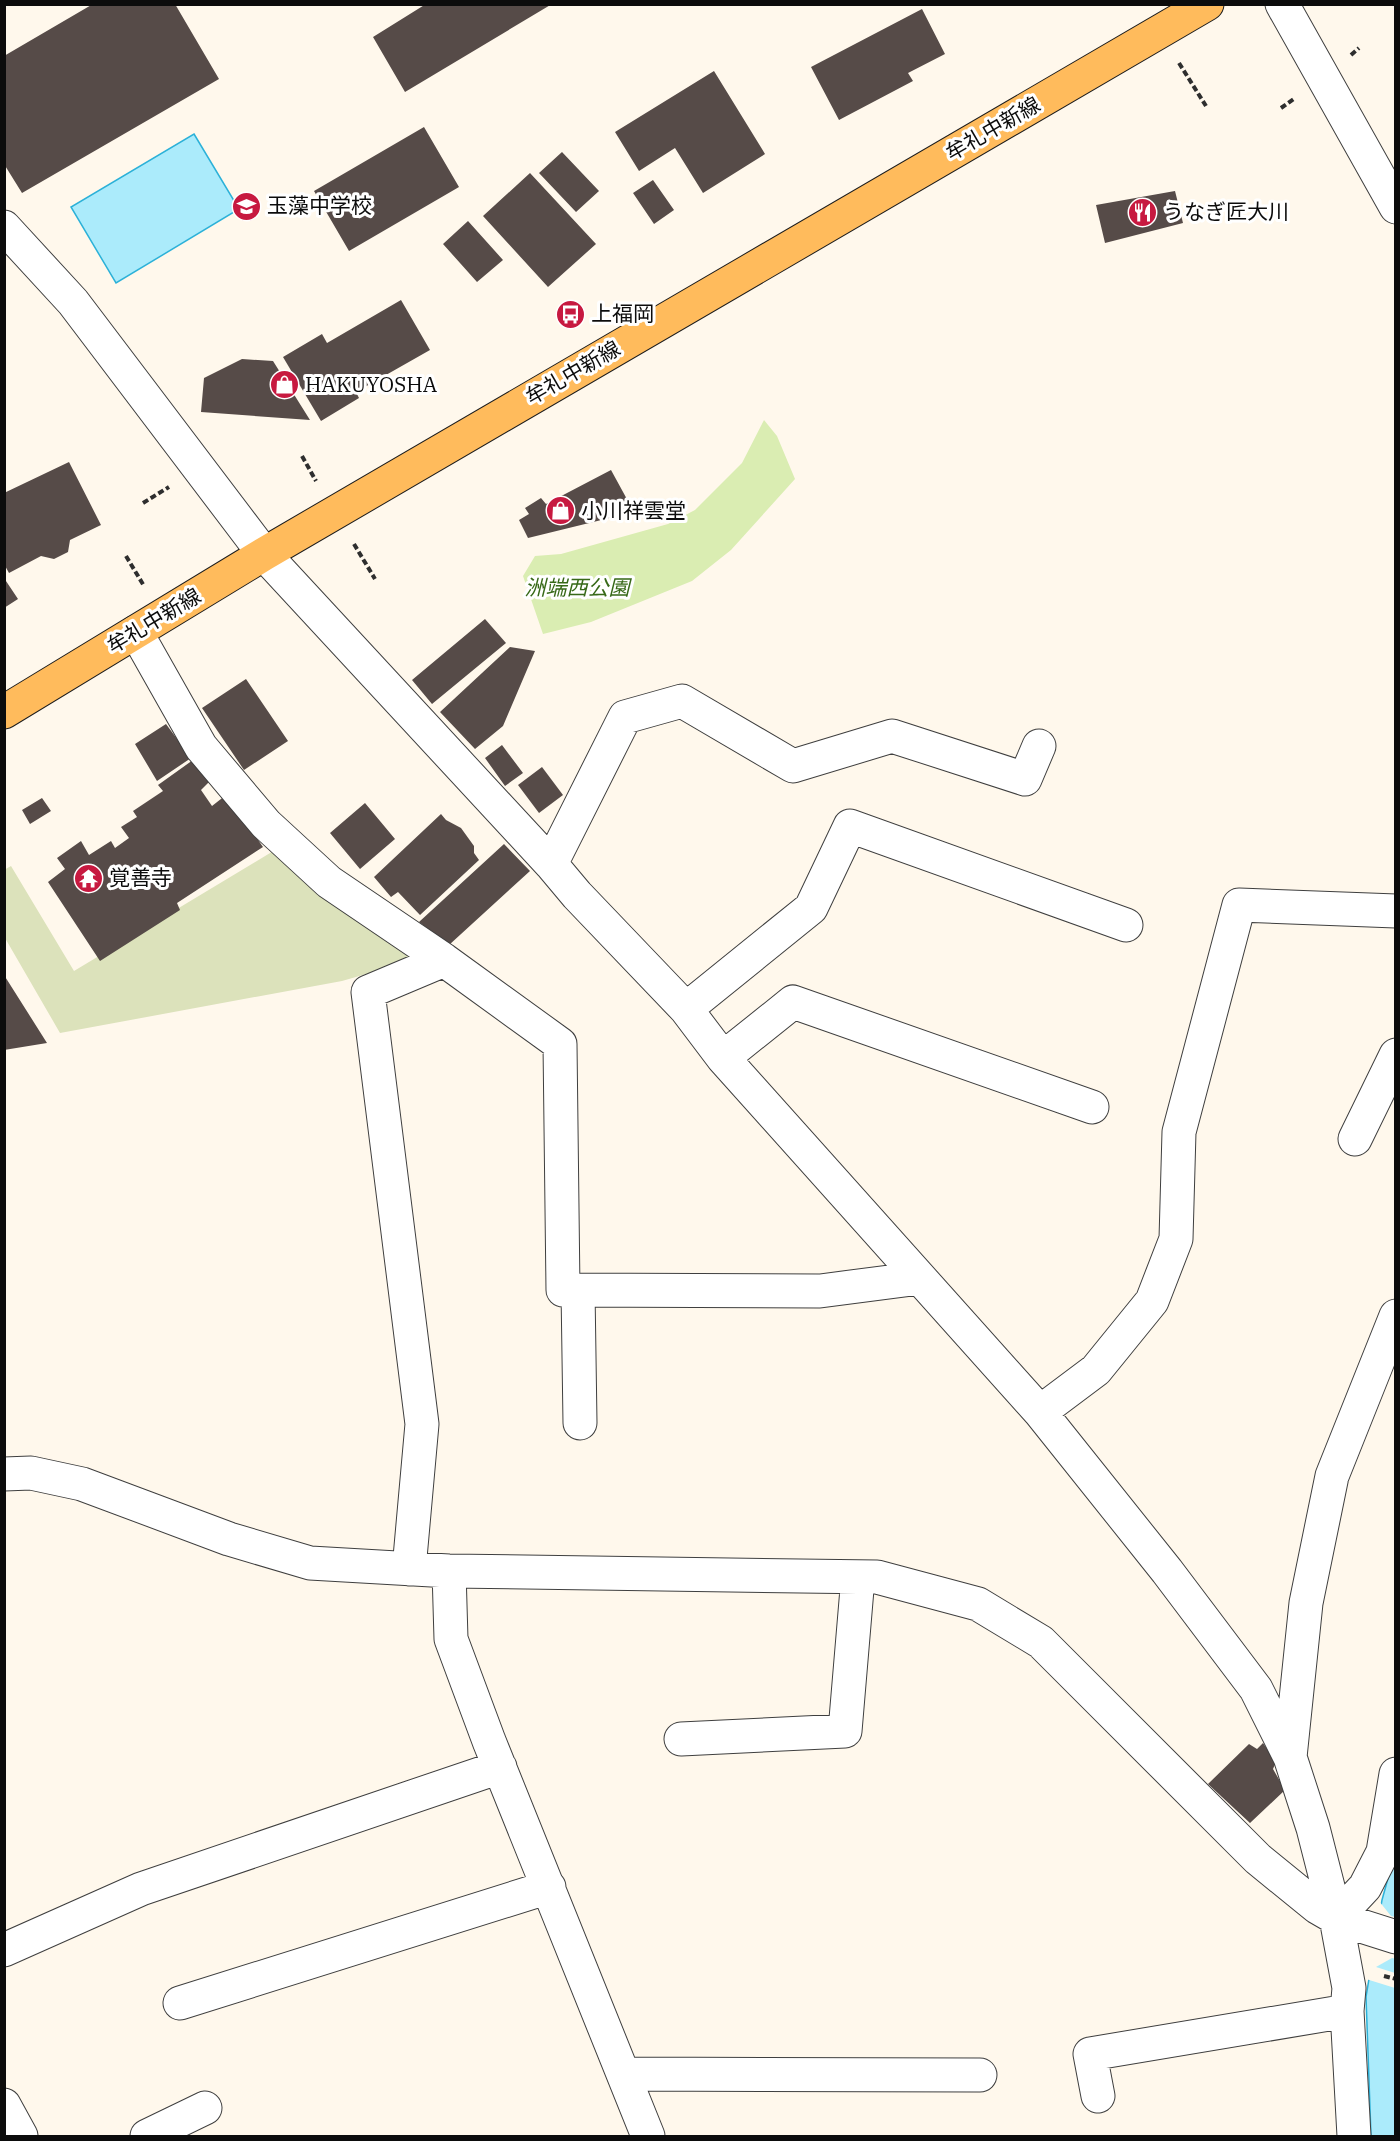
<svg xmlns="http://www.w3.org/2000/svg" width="1400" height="2141" viewBox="0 0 1400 2141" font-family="'IBM Plex Serif','Noto Sans JP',serif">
<rect width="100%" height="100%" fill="#fff8ec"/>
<!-- green -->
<path fill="#daedb2" d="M764,420L777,436L795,479L731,550L692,581L591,622L543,634L523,576L535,556L561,554L668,524L695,510L742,463Z"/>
<!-- cemetery -->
<path fill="#dce2bb" d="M275,850L411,955L394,966L342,981L60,1033L5,938L4,870L11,866L74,971Z"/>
<!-- water -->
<path fill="#abebfb" stroke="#2cb1d8" stroke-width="1.5" d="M194,134L239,209L116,283L71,207Z
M1395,1853V2136H1371L1366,1997L1382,1900Z"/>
<!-- pier -->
<path fill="#fff8ec" d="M1379,1901L1391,1916L1395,1917L1396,1959L1392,1958L1376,1967L1395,1973V1988L1366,1979Z"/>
<!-- building -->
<path fill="#564b48" d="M93,4H175L219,79L22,193L4,164V56Z
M426,4H552L405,92L373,37Z
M922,9L945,54L908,73L913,81L839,120L811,67Z
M714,71L765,154L703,193L675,148L639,171L615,132Z
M424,127L459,187L349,251L314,191Z
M562,152L599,191L576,212L539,173Z
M530,173L596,244L548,287L483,216Z
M653,180L674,210L654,224L633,193Z
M1175,191L1183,223L1105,243L1096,205Z
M468,221L503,260L477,282L443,244Z
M401,300L430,350L356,392L359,398L321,421L283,357L322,334L327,343Z
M242,359L273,361L310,420L201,412L204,378Z
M69,462L101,525L70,540L68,552L54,559L41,556L9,573L4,564V493Z
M611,470L634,512L528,538L519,520L529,514L525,508L541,498L546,504Z
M4,578L18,599L4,608Z
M485,619L506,643L432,704L412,680Z
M510,647L535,651L503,726L475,749L440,712Z
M246,679L288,741L244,770L202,708Z
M166,724L191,758L157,781L135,744Z
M502,745L523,773L505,786L485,758Z
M193,760L209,782L201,790L212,806L226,795L263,847L177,903L180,910L100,961L48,882L65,869L57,858L81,841L89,855L111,841L115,848L129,838L121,827L137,817L133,811L163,791L158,785Z
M542,767L563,795L539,813L518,785Z
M42,798L51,811L30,824L22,810Z
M365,803L395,839L360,869L330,833Z
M441,814L446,820L461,828L474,846V853L479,860L420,915L398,892L391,897L374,877Z
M504,844L530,871L449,945L419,922Z
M4,975L47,1043L4,1050Z
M1263,1743L1276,1762L1273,1769L1285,1790L1250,1823L1208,1784L1249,1744L1257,1749Z"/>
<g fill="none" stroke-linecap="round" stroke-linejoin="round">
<defs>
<path id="minor" d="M1282,4L1396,207
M4,227L73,302L264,554L551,864L577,895L686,1009L723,1058L1040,1412L1167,1571L1256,1689L1290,1757L1313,1828L1336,1918L1349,1988L1347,2011L1354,2136
M136,632L201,747L266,824L329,882L444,960L560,1044L563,1290L820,1291L920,1278
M551,864L625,717L682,701L793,766L892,736L1025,779L1039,746
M686,1009L811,908L850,826L1126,925
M723,1058L793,1002L1092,1107
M1355,1139L1396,1055
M578,1290L580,1423
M1040,1412L1096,1370L1152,1301L1176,1239L1179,1132L1239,905L1396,911
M4,1474L31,1473L82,1484L229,1539L310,1563L449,1571L877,1577L978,1604L1041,1642L1258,1859L1317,1907L1336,1918L1396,1937
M409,1569L422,1424L368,992L444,960
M449,1571L451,1639L489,1741L648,2136
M681,1739L845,1731L858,1577
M1290,1757L1306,1603L1332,1476L1396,1316
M1336,1918L1365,1887L1383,1852L1396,1774
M4,1950L141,1889L500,1767
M180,2003L549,1887
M624,2074L980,2075
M1098,2096L1090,2054L1347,2011
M4,2105L21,2136
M147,2136L205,2108"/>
<path id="major" d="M4,712L264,554L1207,4"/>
</defs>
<!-- minor casing -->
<use href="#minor" stroke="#3f3f3f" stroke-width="35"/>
<!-- major casing -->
<use href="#major" stroke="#1d1d1d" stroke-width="35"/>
<!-- path -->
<path stroke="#2e2e2e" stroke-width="4" stroke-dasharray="6 3" stroke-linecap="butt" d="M1351,55L1359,48
M1179,63L1206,106
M1281,108L1295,98
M302,456L316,481
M143,503L169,487
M354,544L375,579
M126,556L144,586
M1384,1976L1396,1979"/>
<!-- minor -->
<use href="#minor" stroke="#fff" stroke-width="33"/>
<!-- major -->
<use href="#major" stroke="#ffbb5c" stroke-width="33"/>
</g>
<!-- icons -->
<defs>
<symbol id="school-disc" viewBox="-11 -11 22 22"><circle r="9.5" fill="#c71940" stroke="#fff"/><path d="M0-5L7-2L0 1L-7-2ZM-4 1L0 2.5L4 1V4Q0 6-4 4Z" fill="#fff"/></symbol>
<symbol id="restaurant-disc" viewBox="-11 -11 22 22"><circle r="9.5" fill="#c71940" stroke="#fff"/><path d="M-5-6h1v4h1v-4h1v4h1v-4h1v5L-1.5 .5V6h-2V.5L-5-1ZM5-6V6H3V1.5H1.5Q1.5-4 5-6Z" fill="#fff"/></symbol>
<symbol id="bus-disc" viewBox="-11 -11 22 22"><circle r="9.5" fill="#c71940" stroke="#fff"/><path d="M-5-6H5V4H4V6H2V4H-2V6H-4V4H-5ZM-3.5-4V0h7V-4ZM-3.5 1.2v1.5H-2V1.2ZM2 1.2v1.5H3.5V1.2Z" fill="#fff"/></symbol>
<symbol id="shop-disc" viewBox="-11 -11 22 22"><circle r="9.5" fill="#c71940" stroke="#fff"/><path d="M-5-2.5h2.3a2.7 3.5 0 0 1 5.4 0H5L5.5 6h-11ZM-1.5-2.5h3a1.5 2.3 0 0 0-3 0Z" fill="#fff"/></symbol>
<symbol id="temple-disc" viewBox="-11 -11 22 22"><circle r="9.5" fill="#c71940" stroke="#fff"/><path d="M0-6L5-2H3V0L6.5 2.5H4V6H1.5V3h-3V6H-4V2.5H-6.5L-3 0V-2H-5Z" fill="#fff"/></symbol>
</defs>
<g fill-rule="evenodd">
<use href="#school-disc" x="230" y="190" width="33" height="33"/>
<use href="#restaurant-disc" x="1126" y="196" width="33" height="33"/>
<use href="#bus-disc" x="554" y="298" width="33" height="33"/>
<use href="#shop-disc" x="268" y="368" width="33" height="33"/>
<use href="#shop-disc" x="544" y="494" width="33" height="33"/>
<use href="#temple-disc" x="72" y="862" width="33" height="33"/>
</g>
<g text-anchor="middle" stroke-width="6" stroke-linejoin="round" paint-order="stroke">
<!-- street labels -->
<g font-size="21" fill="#0c0c0c" stroke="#fff">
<text transform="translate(993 129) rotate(-30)" y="7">牟礼中新線</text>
<text transform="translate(573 373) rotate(-30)" y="7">牟礼中新線</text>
<text transform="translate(154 621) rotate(-31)" y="7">牟礼中新線</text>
</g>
<!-- poi labels -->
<g font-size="21" fill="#0c0c0c" stroke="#fff" text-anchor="start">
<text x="267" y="213">玉藻中学校</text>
<text x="1163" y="219">うなぎ匠大川</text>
<text x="591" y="321">上福岡</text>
<text x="305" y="392">HAKUYOSHA</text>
<text x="581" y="518">小川祥雲堂</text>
<text x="109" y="885">覚善寺</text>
</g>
<!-- park labels -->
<g font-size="21" font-style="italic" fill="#376918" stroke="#fff">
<text x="577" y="595">洲端西公園</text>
</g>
</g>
<!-- border -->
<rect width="1400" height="2141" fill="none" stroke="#0c0c0c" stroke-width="12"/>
</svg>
